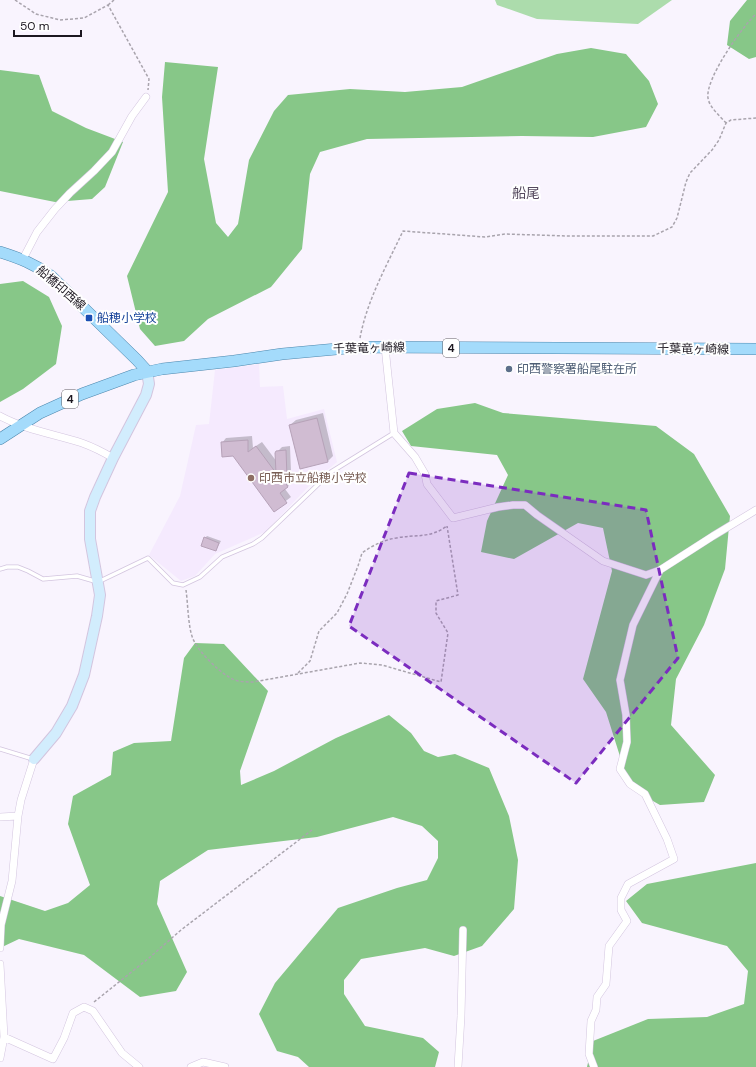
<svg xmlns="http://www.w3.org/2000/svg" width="756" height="1067" viewBox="0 0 756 1067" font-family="'DM Sans','Noto Sans JP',sans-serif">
<rect width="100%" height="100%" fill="#f9f4fe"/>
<!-- built -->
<path fill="#f5eafe" d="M259,364L260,387L283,386L287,419L324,409L337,462L312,483L265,532L215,554L195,576L181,581L149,555L180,496L196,425L209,424L215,370Z"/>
<!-- green -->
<path fill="#acdcac" d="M495,0H672L638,24L537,19L497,5Z"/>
<!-- forest -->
<path fill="#87c788" d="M747,0H756V57L749,59L727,45L730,21Z
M591,48L626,54L649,81L658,104L646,127L593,137L522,136L367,139L320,152L310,174L302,249L271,287L208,319L184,341L155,346L140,329L127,276L168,192L162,97L165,62L218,67L204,159L216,223L228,237L238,224L249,160L274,111L288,95L350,89L405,92L462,87L557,54Z
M0,70L39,75L52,111L86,128L123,142L105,187L92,199L55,202L0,191Z
M23,281L49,297L62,326L56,364L23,389L0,402V284Z
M475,403L503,413L656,426L694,454L730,516L725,569L704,625L676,679L671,725L715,775L704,802L660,805L630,788L606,712L583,679L612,571L603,528L578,523L514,559L481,552L487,521L508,475L497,455L411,446L402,431L437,409Z
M195,643L224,644L268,691L240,771L241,785L274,771L336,738L389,715L411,733L424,751L438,757L455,754L489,768L509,816L518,860L514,909L482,946L454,956L425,948L361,959L344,980V994L365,1026L423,1038L439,1052L435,1067H309L298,1057L277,1051L259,1014L275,983L338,908L397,888L427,880L438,858V841L422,826L393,817L317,837L208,850L160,881L157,904L187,972L176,991L140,997L84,955L19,939L0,948V896L45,911L68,903L90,885L68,824L73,796L111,775L113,752L134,743L171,741L184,658Z
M756,863V1067H587L593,1041L648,1019L707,1017L744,1004L748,971L727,946L642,923L626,901L647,884Z"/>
<!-- shadow -->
<path fill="#0003" d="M323,413L333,456L328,461L290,425L296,420Z
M252,436L253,448L262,442L277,462V452L282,447L290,446L291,472L293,474L289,478L292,482L285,489L291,497L274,510L233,455L222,443L226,438Z
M207,536L221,541L216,550L205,538Z"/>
<!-- building -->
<path fill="#d0bcd2" stroke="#b6a2b8" d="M317,418L328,462L300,469L289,425Z
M248,440V452L256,446L276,473L275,453L276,451L286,450L287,477L289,479L285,482L288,487L280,493L287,503L274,512L233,456L222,457L221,442Z
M204,537L219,543L216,551L201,546Z"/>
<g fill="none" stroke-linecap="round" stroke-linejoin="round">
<defs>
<path id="lane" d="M0,569L7,567H18L28,571L43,579L77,576L98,582L148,558L173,583L183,585L200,577L222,557L253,544L262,538L331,472L394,433
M0,749L33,759"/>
<path id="street" d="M23,259L37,232L55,209L70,193L94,171L112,152L132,116L146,97
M385,347L394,433L415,457L425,474L427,484L453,518L498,507L513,505H525L537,515L603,561L646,575L660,570L633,625L620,680L626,715L627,742L620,769L630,784L645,794L667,839L674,859L628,884L621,898V910L627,921L609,946L606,984L597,997L596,1010L591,1021L589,1054L594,1067
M0,416C26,430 54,434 82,443C93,447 103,452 113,458
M660,570L713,536L756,510
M0,817L18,816
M0,948L1,925L12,881L18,816L21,800L34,759
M0,964L4,1037L0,1058
M4,1037L53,1059L64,1038L73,1013L84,1007L93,1011L122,1053L139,1067
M191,1067L203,1062L225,1067
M458,1067L461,1016L463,930"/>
<path id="secondary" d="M34,759L56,733L72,706L84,675L97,616L100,595L90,539V511L95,497L113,458L146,395L149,384L147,371"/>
<path id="primary" d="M0,252C19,258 35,264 51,276L137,360L147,371
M0,439L40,413L82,394L134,375L162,369L234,361L282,354L358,347L756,349"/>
</defs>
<!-- lane casing -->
<use href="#lane" stroke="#d3c5df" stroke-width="5"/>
<!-- street casing -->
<use href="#street" stroke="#d3c5df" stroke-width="8"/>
<!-- secondary casing -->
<use href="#secondary" stroke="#d3c5df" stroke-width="12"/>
<!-- primary casing -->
<use href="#primary" stroke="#4d87ad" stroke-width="12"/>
<!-- path -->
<path stroke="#a9a4ad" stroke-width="1.5" stroke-dasharray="3 2" stroke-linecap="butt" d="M15,0L36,14L60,20L84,18L108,5L149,79L148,90
M108,5L114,0
M726,123C721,117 709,107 708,98C705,79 742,27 756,14
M360,338C367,300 387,265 403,231L485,237L505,234L568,236H653L672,227L677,218L686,182L690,173L712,150L719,140L726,123L731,120L756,118
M186,590C188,604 188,627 193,639C199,652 217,670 229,677C236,682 245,682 253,682L360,663L382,665L441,682L448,633L436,613V601L458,595L447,526
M298,673L310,661L319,631L337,613L347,594L358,566L362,553C373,545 384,540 396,538C416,534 429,539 447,526
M94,1002L149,958L181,930L312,830"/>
<!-- lane -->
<use href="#lane" stroke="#fff" stroke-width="3.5"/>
<!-- street -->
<use href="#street" stroke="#fff" stroke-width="7"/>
<!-- secondary -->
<use href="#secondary" stroke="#d2edfd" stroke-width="10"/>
<!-- primary -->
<use href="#primary" stroke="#a4dbfb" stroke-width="11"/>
</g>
<!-- marked area -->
<path fill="#7b2cbf" fill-opacity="0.2" stroke="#7b2cbf" stroke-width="3" stroke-dasharray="8 5" stroke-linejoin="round" d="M409,473L646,510L678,658L576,783L349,626Z"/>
<!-- markers -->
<rect fill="#1a4fb4" stroke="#fff" stroke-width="1.5" x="85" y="314" width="8" height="8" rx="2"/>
<circle fill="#5c6f8a" stroke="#fff" stroke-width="1.5" cx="509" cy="369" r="4"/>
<circle fill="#8d6e63" stroke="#fff" stroke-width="1.5" cx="251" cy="478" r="4"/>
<g text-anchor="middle" stroke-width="4" stroke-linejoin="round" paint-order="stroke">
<!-- shield labels -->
<g fill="#fff" stroke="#605d63" stroke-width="1">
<rect x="443" y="339" width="16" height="18" rx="3"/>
<rect x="62" y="390" width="16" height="18" rx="3"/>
</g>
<g font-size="11" font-weight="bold" fill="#1c1720">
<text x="451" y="352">4</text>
<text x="70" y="403">4</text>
</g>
<!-- street labels -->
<g font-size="12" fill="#1c1720" stroke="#fff">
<text transform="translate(61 288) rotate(41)" y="4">船橋印西線</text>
<text transform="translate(369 348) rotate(-1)" y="4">千葉竜ヶ崎線</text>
<text transform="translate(693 349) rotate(1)" y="4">千葉竜ヶ崎線</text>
</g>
<!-- transit labels -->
<g font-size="12" fill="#164399" stroke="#fff" text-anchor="start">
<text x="97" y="322">船穂小学校</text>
</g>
<!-- service labels -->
<g font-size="12" fill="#4e5e75" stroke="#fff" text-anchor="start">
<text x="517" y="373">印西警察署船尾駐在所</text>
</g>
<!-- education labels -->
<g font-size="12" fill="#785e54" stroke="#fff" text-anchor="start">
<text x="259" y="482">印西市立船穂小学校</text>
</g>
<!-- quarter labels -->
<g font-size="14" fill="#55495e" stroke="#fff">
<text x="526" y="198">船尾</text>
</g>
</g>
<!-- scale -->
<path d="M14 30v6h67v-6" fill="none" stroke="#1c1720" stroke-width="2"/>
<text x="20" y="30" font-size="12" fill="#1c1720" stroke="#ffffff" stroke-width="3" paint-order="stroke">50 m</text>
</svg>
